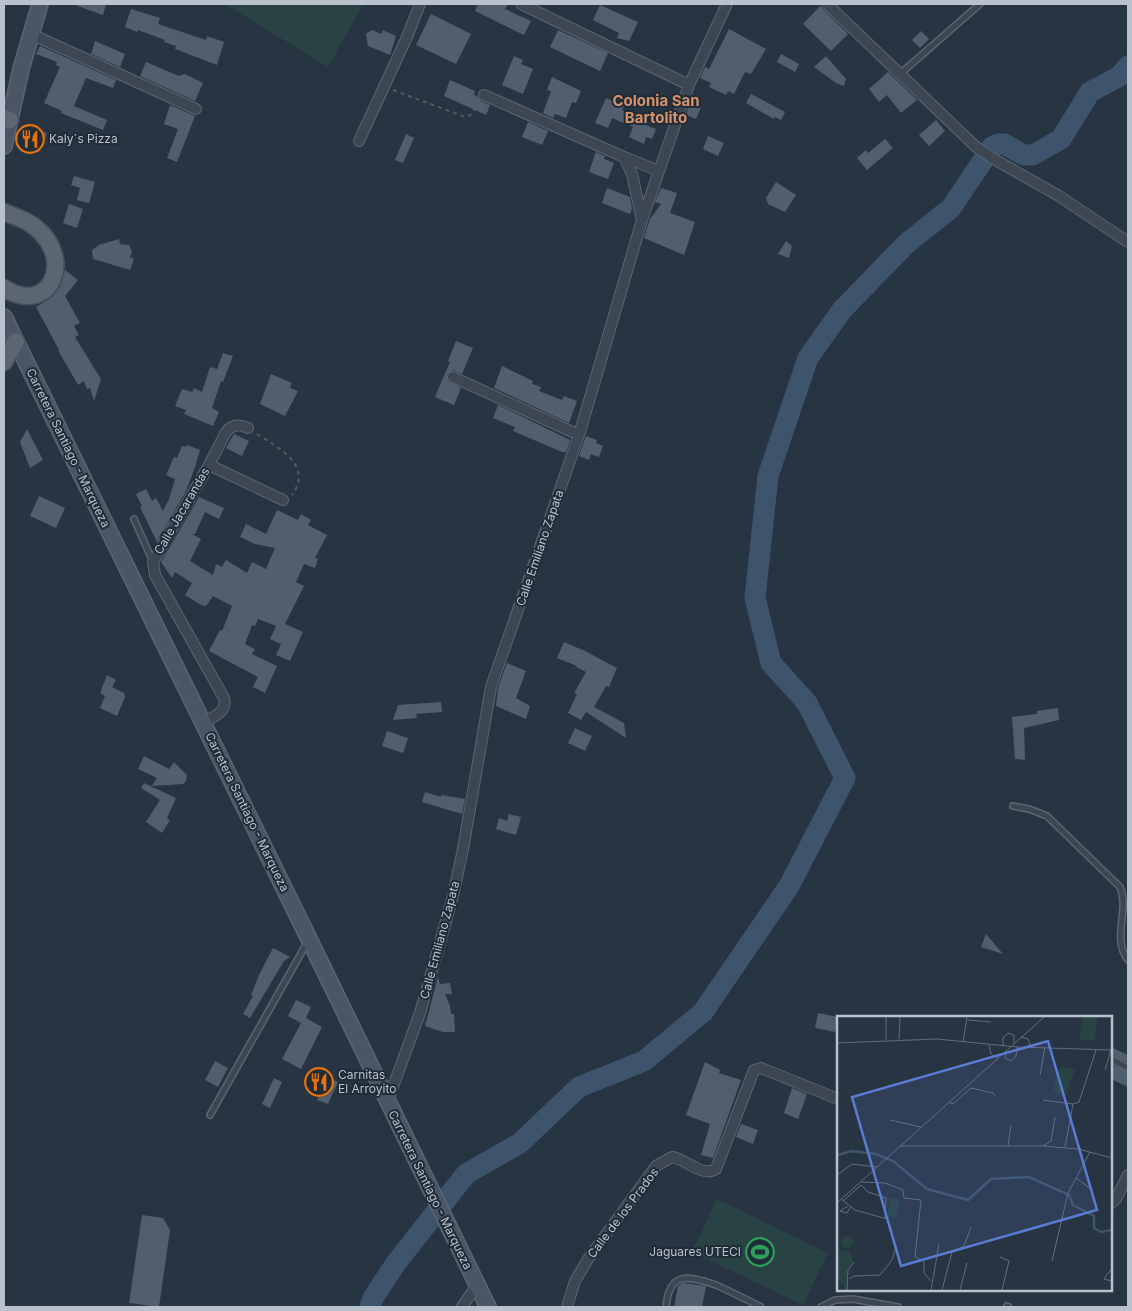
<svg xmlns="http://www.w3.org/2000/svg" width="1132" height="1311" viewBox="0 0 1132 1311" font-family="Inter,sans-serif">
<rect width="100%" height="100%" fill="#273543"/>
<!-- green -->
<path fill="#294344" d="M225,4H363L328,67Z
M717,1199L828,1253L803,1305L692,1252Z"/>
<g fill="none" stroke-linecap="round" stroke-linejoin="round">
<!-- river -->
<path stroke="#3e546c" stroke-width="21" d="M370,1307L373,1298L396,1263L466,1174L520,1143L579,1087L644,1061L703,1012L789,886L845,778L807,703L771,663L755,598L768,476L808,358L842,310L906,244L951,208L992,147L998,144H1004L1024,155H1033L1061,139L1090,92L1120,76L1128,66"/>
</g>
<!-- building -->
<path fill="#505e6e" d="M75,4H106L103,15L75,5Z
M478,4H508L505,9L531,21L524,35L475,11Z
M600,5L638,22L629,41L617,38L619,33L593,20Z
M820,6L848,34L831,51L803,24Z
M131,9L160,18L158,24L206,40L207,36L224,42L217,65L175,49L176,46L164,42L165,40L138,30L137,32L125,27Z
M431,14L471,34L456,64L416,45Z
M729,29L766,49L751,74L745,72L734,94L728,91L726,95L709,87L711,83L700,78L705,67L709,69Z
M372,30L381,34L383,30L396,36L390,55L368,46L366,34Z
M558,30L608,53L600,71L550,47Z
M921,31L929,39L920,48L912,40Z
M95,41L125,54L120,67L91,54Z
M40,46L116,80L113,88L86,78L74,106L107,120L103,130L61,113L62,111L44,103L60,67L56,65L57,62L36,54Z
M781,54L799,64L795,72L777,62Z
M514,56L523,60L521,64L533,69L523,94L502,85Z
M826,56L846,79L844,86L836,83L814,67Z
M146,62L179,76L185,74L203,83L195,101L140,76Z
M888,72L917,100L901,113L887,95L879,102L869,89Z
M552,77L581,91L576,103L572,102L566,118L555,114L553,118L543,113L551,91L547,90Z
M450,80L475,91L474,95L477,96L481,101L490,105L486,115L444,96Z
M751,94L785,112L781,120L775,117L774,119L746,103Z
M606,98L624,106L622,110L642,119L641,123L656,129L652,139L646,137L644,144L629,137L633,127L612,118L608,128L595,123Z
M690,102L701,107L696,119L686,115Z
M170,105L195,116L177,162L167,158L178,129L164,124Z
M936,120L945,131L929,146L919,135Z
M528,122L548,131L542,145L522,137Z
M30,126L47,133L39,152L22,145Z
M406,134L414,138L403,163L395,160Z
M708,136L724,143L718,156L703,149Z
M885,139L893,148L867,170L857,158L866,150L868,153Z
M596,152L605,156L604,159L614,163L608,179L589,172Z
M74,176L95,182L89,203L77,200L80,188L71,185Z
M776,182L796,195L785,212L768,204L766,198Z
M607,188L630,197L632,208L630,214L602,203Z
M661,188L677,193L670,213L695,222L684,255L644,238L650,219L661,204L655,202Z
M69,204L83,209L77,228L63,223Z
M119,239L120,244L129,245L132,251L130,257L134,259L130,270L93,259L92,250L99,245Z
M786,241L792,246L789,258L778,254Z
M65,270L78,280L65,296L80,323L74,326L79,335L75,337L101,379L94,401L90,388L87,389L84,381L78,385L58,350H59L36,307L52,297L60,287Z
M456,341L473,348L462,374L453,370L447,375L448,381L461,388L454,405L435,397L450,362L448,361Z
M223,353L233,356L223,382L221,381L212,408L219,412L213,426L184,414L186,410L175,406L182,389L192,392L194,388L202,392L210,367L217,369Z
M502,366L533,381L532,384L541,387L539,391L562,400L564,396L577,401L569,423L494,388Z
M271,374L292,383L290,388L298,391L285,416L260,404Z
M498,405L570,440L566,452H562L513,431L515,427L493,418Z
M27,429L43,460L30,468L20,442Z
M234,434L249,441L242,456L226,448Z
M586,436L597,440L596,443L603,446L599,457L591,454L589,460L579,456Z
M187,445L200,450L194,470L186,491L157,542L140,507L142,506L136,494L146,489L152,501L156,498L163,511L169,499L175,479L166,475L174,457L177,458L182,446L186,447Z
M39,496L65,508L56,528L30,516Z
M199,497L224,508L219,519L205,512L195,534H192L201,539L190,561L213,575L216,564L222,567L226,560L247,573L252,562L266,569L275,548L255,544L240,537L246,524L266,534L277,510L298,520L301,514L311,520L308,525L327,535L315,558L318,559L315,568L304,564L296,582L304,586L285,624L303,632L290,661L276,655L281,644L270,639L276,626L258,619L255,626L252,625L245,644L255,649L252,654L277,666L265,693L253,687L258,677L209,651L220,630L222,631L232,606L213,596L206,606L201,605L185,595L192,583L175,572L172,578L161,562Z
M564,642L585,651L617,668L609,687L606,686L594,707L624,723L626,738L586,712L581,720L568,713L577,694L574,693L586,672L576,667L577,666L557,658Z
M507,663L526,671L516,698L530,706L526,719L496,706L498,688Z
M107,675L116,680L112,687L124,693L125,697L117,716L100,708L105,696L100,693Z
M441,702L442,712L416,714L417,718L393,720L398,705Z
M1058,708L1059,720L1024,728L1025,760L1015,759L1012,717L1037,714V711Z
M575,728L592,736L585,751L568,743Z
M387,731L408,738L403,753L382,746Z
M144,756L169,769L174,762L187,775L186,781L183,784L152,786L157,778L138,769Z
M144,783L176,798L167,818L170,820L162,833L146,822L160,800L141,788Z
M425,792L441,797L442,795L465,799L462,814L422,802Z
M509,814L521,817L516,835L496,829L499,818L507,821Z
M986,934L1003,954L981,947Z
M273,948L290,957L284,961L250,1018L243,1014L253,996L251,995L259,975Z
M438,977L440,984L450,983L452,994H445L450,1006L451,1014H454L455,1032H443L425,1026Z
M296,1000L311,1007L306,1018L322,1027L301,1069L282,1059L301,1023L288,1016Z
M818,1013L838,1017L835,1032L815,1028Z
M1111,1047L1128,1055V1063L1111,1055Z
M215,1061L228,1068L218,1087L205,1080Z
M705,1062L720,1070L719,1073L741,1080L713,1158L701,1155L710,1124L686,1115Z
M1111,1064L1128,1072V1087L1111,1079Z
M323,1070L332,1075L330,1079L338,1082L328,1104L317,1100L319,1096L313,1093Z
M274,1078L282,1082L270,1108L262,1104Z
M792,1088L807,1094L798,1119L784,1113Z
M741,1124L758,1130L753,1144L736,1137Z
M142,1215L163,1218L170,1230L159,1307L129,1303Z
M683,1283L706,1286L702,1307H674L678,1286Z"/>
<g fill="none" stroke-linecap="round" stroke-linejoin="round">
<defs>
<path id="service" d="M900,74L980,4
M134,519L153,562
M1013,806L1029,809L1047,816L1120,887C1130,910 1111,939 1128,960
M1111,1059L1128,1068
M210,1115L308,941
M1007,1306L1009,1307
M666,1307C669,1271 689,1275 716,1285C731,1292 746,1299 761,1307
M821,1307L835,1300L853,1299L898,1307"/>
<path id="minor" d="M521,4L689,85
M827,4L975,146L992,158L1059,196L1128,242
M31,34L196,109
M484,95L624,157L632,174L642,220
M359,141L407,37L420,4
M624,157L659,171
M453,377L579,435
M209,465L283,500
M203,723C213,717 228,712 224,698L155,575L153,562L209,465L226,432C232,424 239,424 248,428
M387,1103L420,1013L453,896L463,849L491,687L579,435L642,220L689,85L727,4
M1111,1203L1116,1199L1128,1175
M462,1307L477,1285
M567,1307L575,1281L588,1259L656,1166L672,1157C686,1159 703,1178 716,1169L754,1070L761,1068L838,1099"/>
<path id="secondary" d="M4,146L21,69L40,4
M4,317L309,939L488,1307"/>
<path id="primary" d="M4,118L10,120
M4,212C14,216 27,220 35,227C77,261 48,317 4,288
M4,362L16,341"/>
</defs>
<!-- service casing -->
<use href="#service" stroke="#5a6570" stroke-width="8"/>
<!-- minor casing -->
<use href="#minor" stroke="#5a6570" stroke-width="12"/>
<!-- secondary casing -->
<use href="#secondary" stroke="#5a6570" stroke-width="18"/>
<!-- primary casing -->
<use href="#primary" stroke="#45505c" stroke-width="19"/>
<!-- path -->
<path stroke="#485f60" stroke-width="2" stroke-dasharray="4 4" stroke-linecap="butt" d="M393,90L465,117C473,116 474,109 478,102
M257,434C277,447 314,465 292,495"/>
<!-- service -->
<use href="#service" stroke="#3c4753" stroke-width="5"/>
<!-- minor -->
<use href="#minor" stroke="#3c4753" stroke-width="10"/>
<!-- secondary -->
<use href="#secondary" stroke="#4a5666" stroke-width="15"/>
<!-- primary -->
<use href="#primary" stroke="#5a6672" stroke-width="16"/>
</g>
<!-- icons -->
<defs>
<symbol id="restaurant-ring" viewBox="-11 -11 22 22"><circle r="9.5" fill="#202c38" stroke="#e8710a" stroke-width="1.5"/><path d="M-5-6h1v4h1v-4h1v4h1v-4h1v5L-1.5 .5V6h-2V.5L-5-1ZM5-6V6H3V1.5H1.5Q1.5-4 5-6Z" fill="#e8710a"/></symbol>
<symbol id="stadium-ring" viewBox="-11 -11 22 22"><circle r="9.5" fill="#202c38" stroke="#2e9e5b" stroke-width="1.5"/><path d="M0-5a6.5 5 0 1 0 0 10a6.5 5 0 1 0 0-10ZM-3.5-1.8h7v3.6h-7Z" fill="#2e9e5b"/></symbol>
</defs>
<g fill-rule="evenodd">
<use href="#restaurant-ring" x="14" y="123" width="32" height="32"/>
<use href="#restaurant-ring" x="303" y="1066" width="32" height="32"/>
<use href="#stadium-ring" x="744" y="1236" width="32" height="32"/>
</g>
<g text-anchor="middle" stroke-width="4" stroke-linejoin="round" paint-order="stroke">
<!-- poi labels -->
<g font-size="12" fill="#b9c2cc" stroke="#202c38" text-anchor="start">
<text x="49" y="143">Kaly´s Pizza</text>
<text x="338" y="1079">Carnitas<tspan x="338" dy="14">El Arroyito</tspan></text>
<text x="741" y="1256" text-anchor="end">Jaguares UTECI</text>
</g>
<!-- street labels -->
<g font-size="12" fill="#b9c2cc" stroke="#202c38">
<text transform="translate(68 448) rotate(64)" y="4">Carretera Santiago - Marqueza</text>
<text transform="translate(182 511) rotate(-60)" y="4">Calle Jacarandas</text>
<text transform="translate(540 548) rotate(-71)" y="4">Calle Emiliano Zapata</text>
<text transform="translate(247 812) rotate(64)" y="4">Carretera Santiago - Marqueza</text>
<text transform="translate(440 940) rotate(-75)" y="4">Calle Emiliano Zapata</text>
<text transform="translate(430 1190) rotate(64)" y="4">Carretera Santiago - Marqueza</text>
<text transform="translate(623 1213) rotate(-53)" y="4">Calle de los Prados</text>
</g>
<!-- quarter labels -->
<g font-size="15" font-weight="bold" fill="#d6926a" stroke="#202c38">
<text x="656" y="106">Colonia San<tspan x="656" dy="17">Bartolito</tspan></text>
</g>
</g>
<!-- overview -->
<g transform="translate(837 1016)">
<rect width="275" height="275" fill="#273543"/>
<path d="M246,1H260L258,25L242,23ZM223,50L238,54L229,80L215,77ZM54,182L63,183L59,202L50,201ZM4 226a6 6 0 1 1 12 0a6 6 0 1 1-12 0ZM0,234L13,236L16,246L11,251L9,272L0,264Z" fill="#294344"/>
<path fill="none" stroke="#3e546c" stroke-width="2.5" d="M0,139L15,135L39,138L56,145L90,173L131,184L154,163L192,161L232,179L236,189L257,200V212L264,216L275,214"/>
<path fill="none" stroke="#616d7a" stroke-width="1" d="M49,1V24M131,4L154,6M184,21L191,23L194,31M62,23L63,1M126,26L130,1M0,27L100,23L180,31L275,34M152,29L154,38L161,42M166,30V22L171,17L177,19V27M169,35L168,42L174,45L179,40L180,31M268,54L274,34M203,59L208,31M206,84L236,88L242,86L259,34M112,86L116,88L134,72L156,77L158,80M53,104L84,111M63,130H206L241,133L275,142M171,130L174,109M206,130L214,125L218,101M228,131L236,88M0,159L15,148L40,151M239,162L254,173M24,166L48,167L66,174L67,182L84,184L78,241L87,245V257L94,265M24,169L31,176L49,182L48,202M4,183L18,194L50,203L54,217M6,185L24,169M0,187L207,1M11,190L3,195L10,197L14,190M163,241L172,245L165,274M215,245L231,177L253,136M275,252L267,263L275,265M12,263L17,260L43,259L55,244L59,231M10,274L11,254L17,246M94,274L102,228M105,274L115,236L127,230L134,211M123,274L130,247"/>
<path fill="#5b7cd3" fill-opacity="0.15" stroke="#5b7cd3" stroke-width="2.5" d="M211,25L260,194L64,250L15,81Z"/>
<rect width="275" height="275" fill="none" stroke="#b9c2cc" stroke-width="2.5"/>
</g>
<!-- border -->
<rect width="1132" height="1311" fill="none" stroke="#b9c2cc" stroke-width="10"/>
</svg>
